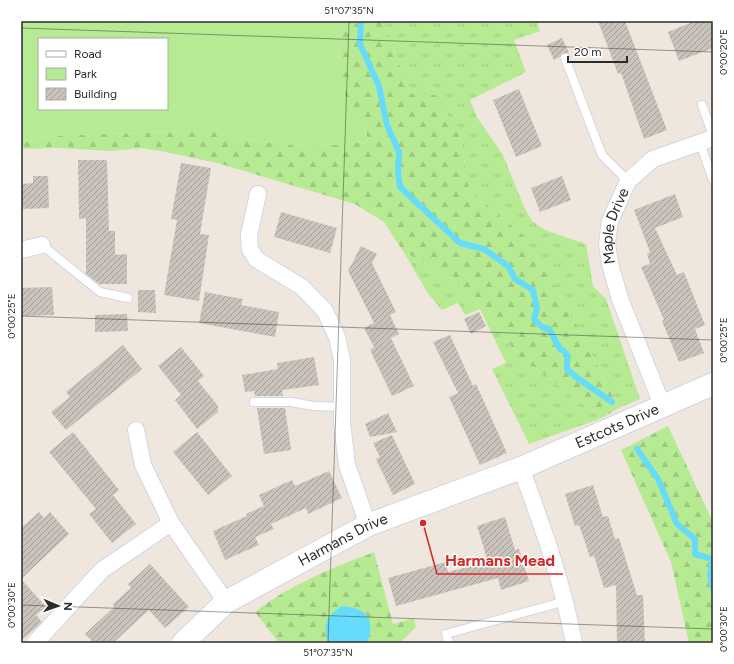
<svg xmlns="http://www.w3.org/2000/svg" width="734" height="664" viewBox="0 0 734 664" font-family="Figtree,sans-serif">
<defs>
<pattern id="grass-tufts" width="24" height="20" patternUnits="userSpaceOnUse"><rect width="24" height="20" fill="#b6eb94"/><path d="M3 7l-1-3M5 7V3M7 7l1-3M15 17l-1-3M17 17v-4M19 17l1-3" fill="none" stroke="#9dca80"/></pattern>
<pattern id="forest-firs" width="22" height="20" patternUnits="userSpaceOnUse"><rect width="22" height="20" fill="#b6eb94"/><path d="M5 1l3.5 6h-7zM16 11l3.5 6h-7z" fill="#9dca80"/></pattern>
<pattern id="building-hatch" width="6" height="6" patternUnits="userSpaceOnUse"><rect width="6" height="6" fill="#cac3bc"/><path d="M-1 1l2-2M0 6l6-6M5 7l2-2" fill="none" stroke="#a49f99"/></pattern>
</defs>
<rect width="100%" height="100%" fill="#efe6dd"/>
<!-- grass -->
<path fill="url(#grass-tufts)" d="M385,21H537L540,31L514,40L526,72L470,100L478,119L503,155L524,207L532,221L545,230L586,244L593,286L606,299L640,399L619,408L577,325L523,236L469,190L460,135L410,94L389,37Z
M403,251L452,279L482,307L518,355L602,418L529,444L492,369L506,363L480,309L465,315L458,303L442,310L429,295Z"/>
<!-- forest -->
<path fill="url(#forest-firs)" d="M344,21H385L389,37L410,94L436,95L460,135L469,190L523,236L577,325L619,408L602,418L518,355L482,307L452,279L403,251L384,222L355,204L217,163L166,152L141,148L111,151L56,148L21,149V141L67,135L213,131L248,140L307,147L368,142C366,126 359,121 351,107C335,79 336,51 344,21Z
M668,426L711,518L713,517V643H689L671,562L621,450Z
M374,552L393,624L414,618L416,627L400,643H279L255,612C291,584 332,568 374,552Z"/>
<!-- park -->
<path fill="#b6eb94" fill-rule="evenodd" d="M21,21H344C336,51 335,79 351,107C360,123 364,123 368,142L307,147L248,140L213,131L67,135L21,141ZM39,39H167V109H39Z"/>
<!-- water -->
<path fill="#66dbfb" d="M342,606C367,608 376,619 367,643L328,642C323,623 325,617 342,606Z"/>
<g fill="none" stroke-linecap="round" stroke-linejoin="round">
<!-- stream -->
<path stroke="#66dbfb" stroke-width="6" d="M361,21L360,44L379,86L387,125L399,152L398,172L400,187L460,243L484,249L508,266L515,279L533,290L537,308L534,319L542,327L549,329L560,349L564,351L568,356L567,360V369L576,377L612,402
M637,449L658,479L677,524L695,539V554L712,559
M713,558L710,576L713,589"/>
</g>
<!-- building -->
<path fill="url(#building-hatch)" d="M598,21H625L667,130L644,139L621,73L618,74Z
M695,21H713V48L679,61L668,32Z
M562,38L569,53H563L560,57L554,60L547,45Z
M519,89L542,146L516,157L493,100Z
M78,160H107L109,231H115V255L127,254V284H99L86,274V218L79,219Z
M181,163L211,168L200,234L209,235L199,301L164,295L177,220L171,219Z
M33,176H48L49,208L21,209V184L33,183Z
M562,176L571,200L540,212L531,188Z
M675,194L683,217L655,228L677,275L684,272L705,325L695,329L704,353L679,362L662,321L664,320L641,267L650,264L647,254L650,252L634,210Z
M281,212L337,228L330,253L274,237Z
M361,246L377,254L372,263L396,312L390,315L399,334L391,338L414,386L392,396L370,350L374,347L364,328L374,323L348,271Z
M52,287L54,315L21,316V288Z
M138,290H155L156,313L138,312Z
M205,292L243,299L241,305L279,312L275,337L199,323Z
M479,312L486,326L471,334L464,319Z
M127,314L128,331L95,332V315Z
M450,335L473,386L476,384L507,453L480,465L449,397L458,393L433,342Z
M123,345L142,369L66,430L51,412L70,397L66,392Z
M181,347L204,376L198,381L218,406V412L197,429L175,400L181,395L158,366Z
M314,357L319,385L282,390L283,396H255L254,391L245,392L242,375L278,369L277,363Z
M257,408H285L291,450L264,454Z
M388,413L397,432L370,437L365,424Z
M73,432L119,490L113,495L136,524L112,543L89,514L96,509L49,452Z
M197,432L232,476L208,495L173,452Z
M392,435L415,484L393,495L376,459L380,457L373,443Z
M329,471L342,498L308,514L306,508L271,524L274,529L255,537L259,545L225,560L213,531L247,516L246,514L264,506L259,495L292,480L295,486Z
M593,485L603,517L608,516L615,539L619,538L637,595H643L645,643H617L616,585L604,588L594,556L590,557L579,525L575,526L565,494Z
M39,512L44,518L50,512L69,534L21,579L46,607L36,615L42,622L21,641V528Z
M505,517L515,550L519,549L529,581L501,590L498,578L396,606L388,578L446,562L448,572L488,562L477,526Z
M150,564L189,607L165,628L149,610L113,643H94L85,634L114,607L113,604L131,588L128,584Z"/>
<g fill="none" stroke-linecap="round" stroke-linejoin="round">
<defs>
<path id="lane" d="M565,58L602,155L628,181
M702,105L713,135
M700,143L713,180
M42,245L100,292L128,298
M254,402H291L314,406L341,407
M449,643L446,634L566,601"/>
<g id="street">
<path d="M258,194L249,235L250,249L256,259L302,287L325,311L337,337L342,360V423L347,465L368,525"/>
<path d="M21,250L42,245"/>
<path id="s1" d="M663,407L620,299L610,264L607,243L610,221L628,181L653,159L713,138"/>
<path d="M136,430L143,465L171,523L226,602"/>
<path d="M521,468C543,528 562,580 574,643"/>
<path d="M35,643L102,570L171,523"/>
</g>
<g id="secondary">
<path id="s2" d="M183,643L226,602L368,525L521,468L713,384"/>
</g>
</defs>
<!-- lane casing -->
<use href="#lane" stroke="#d2d7e6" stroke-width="10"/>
<!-- street casing -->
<use href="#street" stroke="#d2d7e6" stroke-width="18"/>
<!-- secondary casing -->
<use href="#secondary" stroke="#d2d7e6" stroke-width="24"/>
<!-- lane -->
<use href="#lane" stroke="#fff" stroke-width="8"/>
<!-- street -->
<use href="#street" stroke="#fff" stroke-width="16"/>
<!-- secondary -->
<use href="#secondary" stroke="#fff" stroke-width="22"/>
</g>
<!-- ticks -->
<path fill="none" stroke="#2c2c2c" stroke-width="1" stroke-opacity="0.45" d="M21,28L713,52M21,316L713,340M21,605L713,629M328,643L349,21"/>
<g text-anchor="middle" stroke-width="3" stroke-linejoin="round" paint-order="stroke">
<!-- street labels -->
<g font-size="15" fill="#2c2c2c" stroke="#fff">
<text dy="5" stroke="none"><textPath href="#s1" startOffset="192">Maple Drive</textPath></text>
<text dy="5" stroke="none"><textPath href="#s2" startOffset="489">Estcots Drive</textPath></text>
<text dy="5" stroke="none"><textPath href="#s2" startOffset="192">Harmans Drive</textPath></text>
</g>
</g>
<!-- callouts -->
<path fill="none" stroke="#d62828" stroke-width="1.5" d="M423 523L437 574H563"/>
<circle fill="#d62828" stroke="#fff" stroke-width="1.5" cx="423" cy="523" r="4"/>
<g font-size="16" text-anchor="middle" font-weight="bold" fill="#d62828" stroke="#fff" stroke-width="3" stroke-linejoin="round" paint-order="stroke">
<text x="500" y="566">Harmans Mead</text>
</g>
<!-- border -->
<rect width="734" height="664" fill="none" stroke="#ffffff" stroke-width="44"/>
<!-- legend -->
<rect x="38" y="38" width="130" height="72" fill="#ffffff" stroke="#ababab"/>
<rect x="46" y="51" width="20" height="6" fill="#ffffff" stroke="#ababab"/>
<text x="74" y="58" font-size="12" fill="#2c2c2c">Road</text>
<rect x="46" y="68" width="20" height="12" fill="#b6eb94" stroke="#ababab"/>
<text x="74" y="78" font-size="12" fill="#2c2c2c">Park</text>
<rect x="46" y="88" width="20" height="12" fill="url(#building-hatch)" stroke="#ababab"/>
<text x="74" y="98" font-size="12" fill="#2c2c2c">Building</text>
<!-- north arrow -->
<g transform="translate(58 606) rotate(92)" stroke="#ffffff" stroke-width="3" paint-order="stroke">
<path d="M0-3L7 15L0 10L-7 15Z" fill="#2c2c2c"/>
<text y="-6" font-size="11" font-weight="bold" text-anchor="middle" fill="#2c2c2c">N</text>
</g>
<!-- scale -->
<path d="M568 56v6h59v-6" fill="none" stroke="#2c2c2c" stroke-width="2"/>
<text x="574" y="56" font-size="12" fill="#2c2c2c" stroke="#ffffff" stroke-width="3" paint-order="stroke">20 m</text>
<rect x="22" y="22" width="690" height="620" fill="none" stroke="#2c2c2c" stroke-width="1.5"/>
<g font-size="10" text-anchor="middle" fill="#2c2c2c">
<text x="349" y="14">51°07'35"N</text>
<text transform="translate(723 52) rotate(-90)" y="4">0°00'20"E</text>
<text transform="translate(11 316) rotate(-90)" y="4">0°00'25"E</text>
<text transform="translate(723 340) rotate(-90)" y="4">0°00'25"E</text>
<text transform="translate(11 605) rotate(-90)" y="4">0°00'30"E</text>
<text transform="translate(723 629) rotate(-90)" y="4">0°00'30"E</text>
<text x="328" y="656">51°07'35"N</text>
</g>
</svg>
